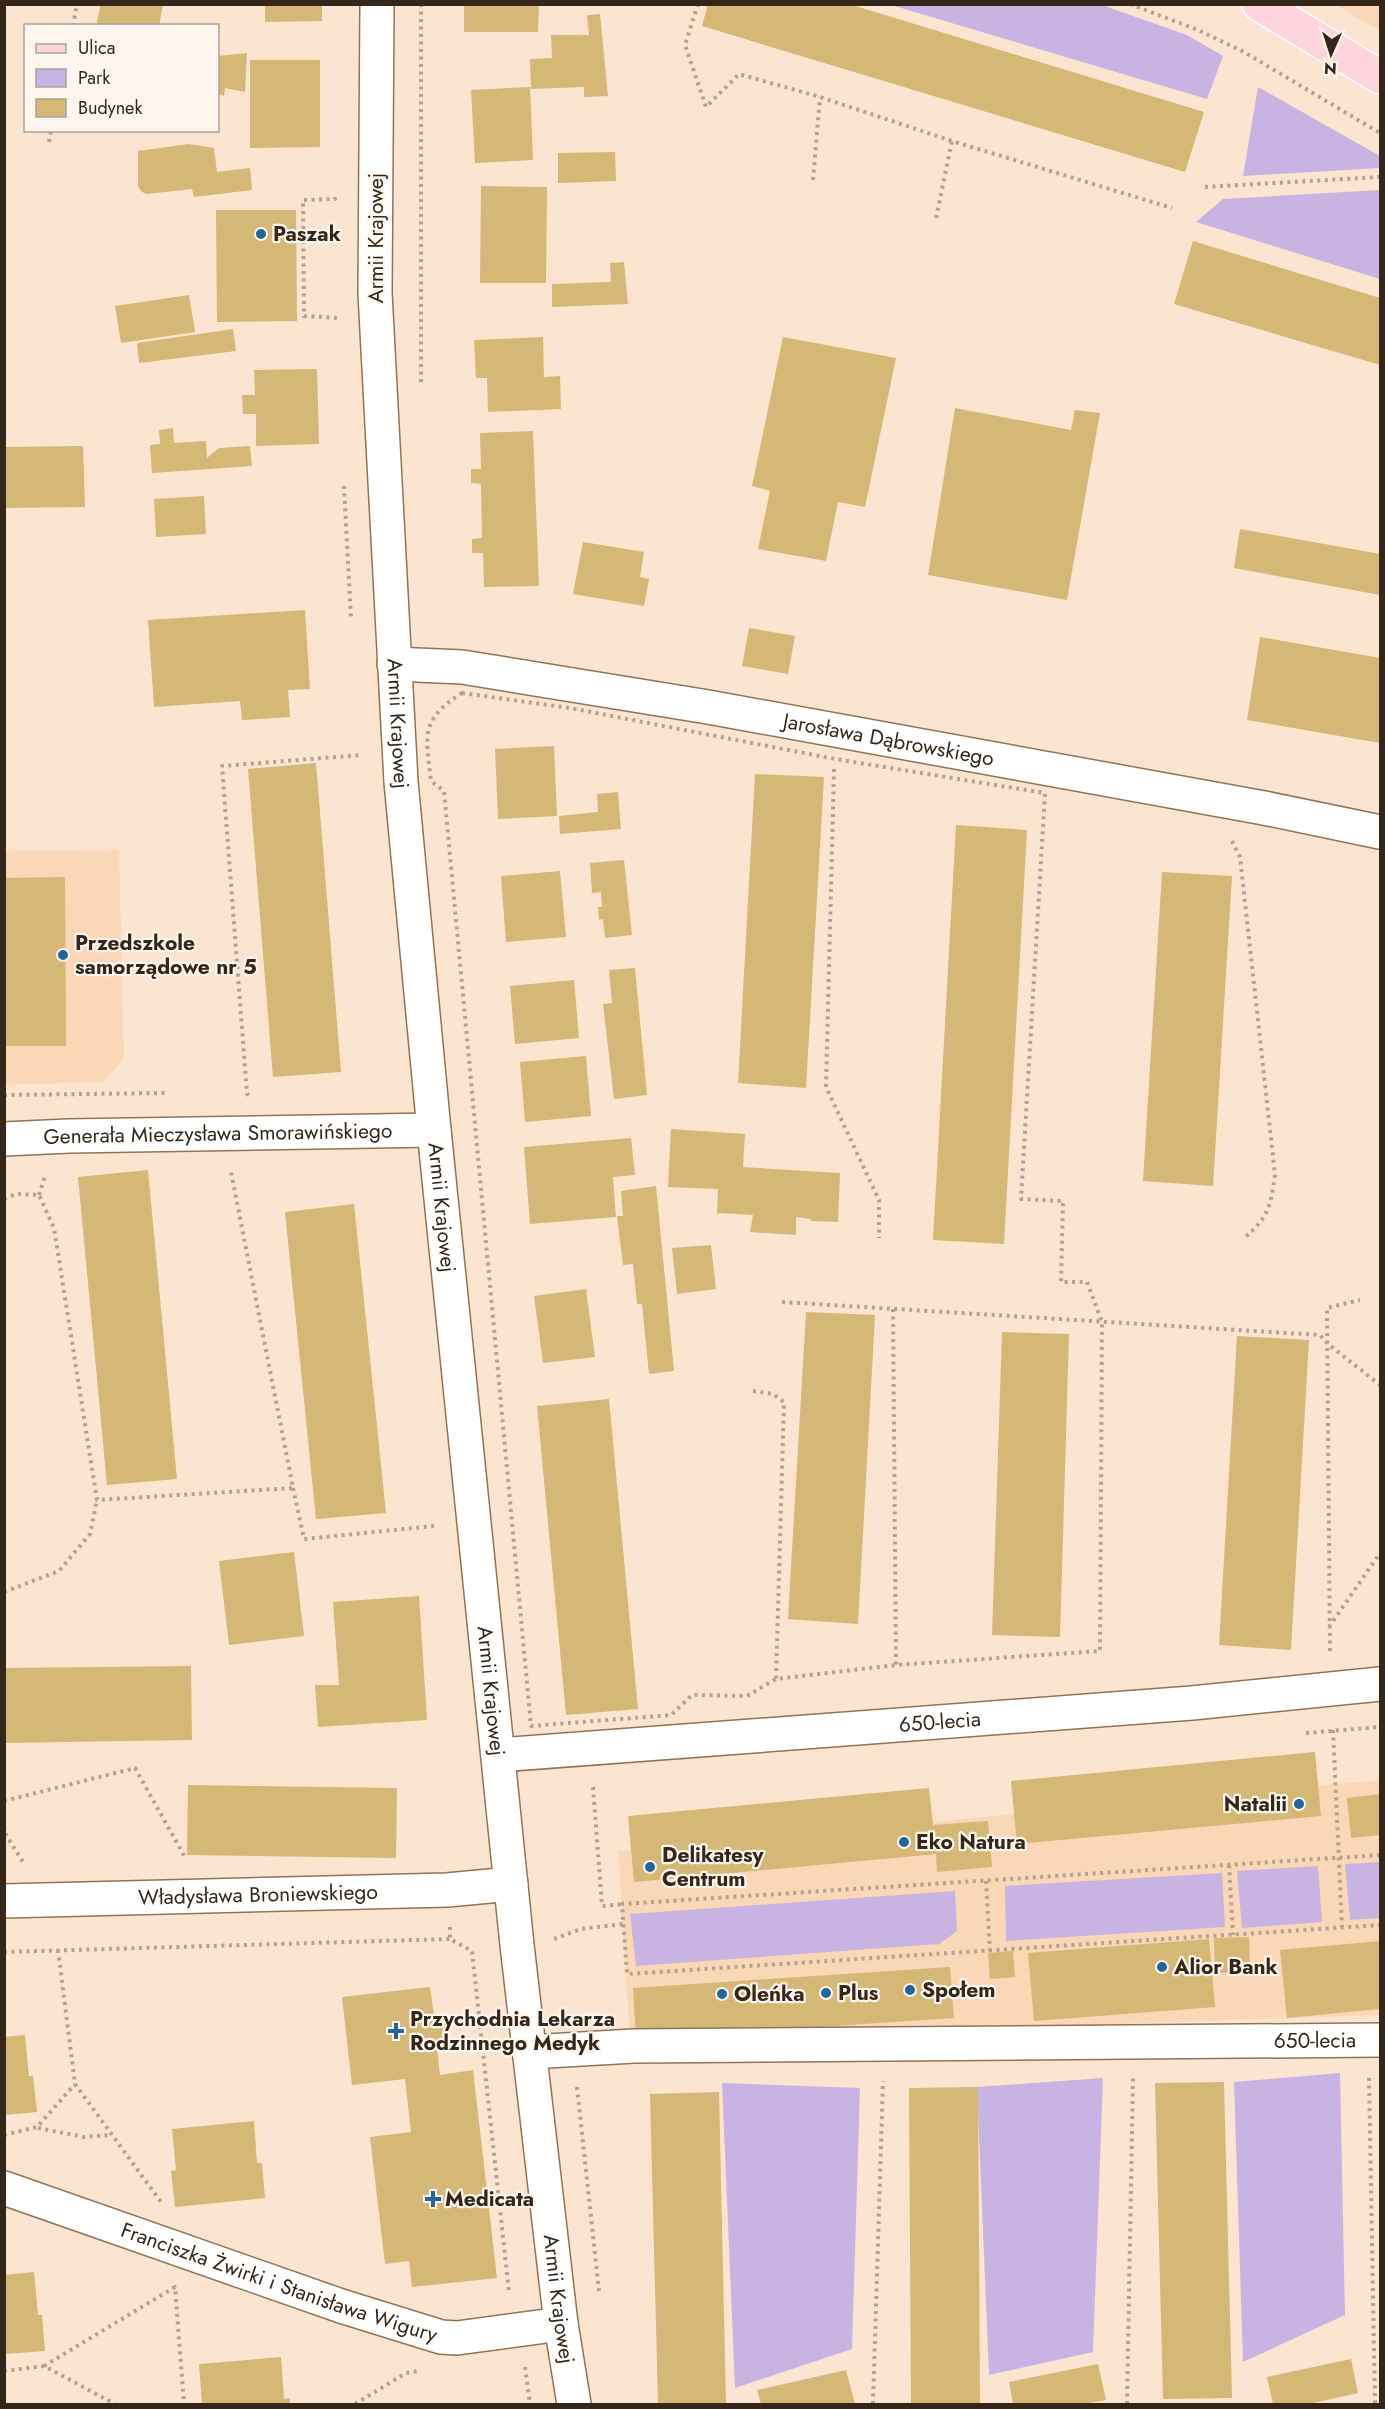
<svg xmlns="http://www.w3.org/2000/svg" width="1385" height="2409" viewBox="0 0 1385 2409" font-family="Jost,sans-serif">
<rect width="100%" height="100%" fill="#fbe5d0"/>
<!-- built -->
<path fill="#f9d7b7" d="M1336,5H1380V31Z
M119,850L124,1058L103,1082L5,1085L4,851Z
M1380,1780V2015L630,2040L618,1851Z"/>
<!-- green -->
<path fill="#c9b3e3" d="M891,5H1102L1187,35L1223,56L1207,99Z
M1258,87L1380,156V168L1243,176Z
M1380,190V279L1196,222L1223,199Z
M1380,1862V1918L1350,1920L1345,1864Z
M1318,1866L1322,1922L1242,1928L1237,1871Z
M1222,1873L1225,1927L1006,1941L1005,1886Z
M955,1891L957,1931L939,1944L636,1966L630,1914Z
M1340,2073L1345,2315L1243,2362L1234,2082Z
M1103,2078L1093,2352L989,2375L977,2087Z
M722,2083L860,2088L852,2349L735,2388Z"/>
<!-- building -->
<path fill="#d5b776" d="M101,4H163L159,26H96Z
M265,4H322V21L265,22Z
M464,4H539L538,32H464Z
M708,4H849L1204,112L1185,172L702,26Z
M600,14L608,96L584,97V87L531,89L530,59L552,58L551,35H589L587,15Z
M247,53L245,92L225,88L224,96L218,94V56Z
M250,60H320V147L250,148Z
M530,87L533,160L475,163L471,90Z
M189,144L214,148L217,172L250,168L252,190L194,197L192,189L147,194L142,192L138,186V151Z
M615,152L616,181L558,183V153Z
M481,186L547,187L546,283H480Z
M216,210H296L297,321L217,322Z
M1193,241L1380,298V365L1174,304Z
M624,262L628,304L552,307V284L611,282L610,263Z
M189,295L195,332L121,343L115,306Z
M233,329L236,351L139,363L137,343Z
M543,337L544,377L560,376L561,409L488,412L487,378H476L474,340Z
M783,337L896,358L865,507L838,502L826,561L758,549L770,491L752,486Z
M317,369L319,444L256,446V414H243L242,395H255L254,370Z
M955,408L1071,430L1075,410L1100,413L1067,600L928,575Z
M173,428L174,443L206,441L207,458L219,448L250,446L252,466L152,473L150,445L160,444L159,430Z
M533,431L539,586L484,587L483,553H472V539L482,538L481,484L471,483V469H481L480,433Z
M83,446L85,507L4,508V447Z
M204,496L206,534L156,537L154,499Z
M1240,529L1380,554V595L1234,568Z
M583,542L644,552L640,577L649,579L644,606L573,594Z
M305,610L310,689L288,690L290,717L242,720L240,701L154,707L148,620Z
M749,628L795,636L788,674L742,666Z
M1260,637L1380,658V743L1247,720Z
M554,746L557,816L498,819L495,749Z
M316,763L341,1072L273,1077L248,769Z
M755,774L824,777L806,1088L738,1083Z
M618,792L621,829L560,834L559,816L598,812L597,794Z
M956,825L1027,830L1004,1244L933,1240Z
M624,860L632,935L605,938L603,919L599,920L598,907H602L601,892L592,893L590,863Z
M560,871L566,937L506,942L501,876Z
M1162,872L1232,876L1213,1186L1143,1181Z
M65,877L66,1046H4V878Z
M635,968L647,1095L614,1099L603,1004L612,1003L609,970Z
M574,980L579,1038L515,1044L510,986Z
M586,1056L591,1116L525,1122L520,1062Z
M671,1129L745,1134L743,1167L840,1173L838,1222L811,1221V1219L796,1217V1235L750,1232L753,1215L720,1213L717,1214L718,1189L668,1187Z
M631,1138L635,1175L613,1177L616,1217L530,1224L524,1147Z
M148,1170L177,1479L107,1485L78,1177Z
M656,1186L674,1371L649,1374L642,1304H637L633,1264L623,1265L617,1216H623L621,1191Z
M354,1204L386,1513L316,1519L285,1212Z
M711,1245L716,1289L677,1294L672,1248Z
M586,1289L595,1357L543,1363L534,1296Z
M806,1312L875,1315L858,1624L788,1619Z
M1002,1332L1069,1334L1060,1637L992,1635Z
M1237,1336L1309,1340L1291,1650L1219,1645Z
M609,1399L638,1709L566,1715L537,1406Z
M294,1552L304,1636L229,1645L219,1561Z
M419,1596L427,1720L318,1727L315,1685H339L333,1602Z
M191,1666L192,1740L4,1743V1668Z
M1315,1752L1321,1816L1017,1844L1011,1781Z
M188,1785L397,1788L396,1858L187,1855Z
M929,1788L933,1825L988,1821L992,1867L937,1872L936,1854L634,1882L628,1816Z
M1380,1794V1835L1351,1838L1347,1798Z
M1249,1937L1250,1972L1215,1973L1214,1938Z
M1209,1939L1215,2007L1034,2021L1028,1953Z
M1380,1941V2009L1287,2018L1280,1950Z
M1013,1951L1015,1977L990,1979L988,1953Z
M950,1967L954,2018L636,2039L633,1988Z
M430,1987L434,2015L444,2014L449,2046L437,2048L440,2075L473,2070L497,2278L412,2287L409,2261L385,2264L370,2137L411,2132L405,2079L352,2085L342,1997Z
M25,2035L29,2076H33L37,2112L4,2115V2037Z
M1224,2082L1232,2398L1163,2399L1155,2083Z
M978,2087L980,2403L911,2404L909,2088Z
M719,2092L726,2404H658L650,2094Z
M254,2121L257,2163H262L265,2198L175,2207L171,2171L176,2170L172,2129Z
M34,2272L38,2315H42L45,2351L4,2354V2275Z
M281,2357L284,2399L290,2398V2404H202L199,2364Z
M1351,2359L1358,2393L1309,2404H1273L1267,2377Z
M1098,2364L1106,2400L1083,2404H1013L1009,2382Z
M846,2370L855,2404H761L757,2390Z"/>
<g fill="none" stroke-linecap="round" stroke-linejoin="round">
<defs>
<g id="minor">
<path id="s1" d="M377,4L375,293L401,782L434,1130L517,1945L561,2324L574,2404"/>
<path id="s2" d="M394,664L462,667L708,707L1264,808L1380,832"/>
<path id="s3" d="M4,1139L69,1136L434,1130"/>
<path id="s4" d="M499,1755L1192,1703L1380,1684"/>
<path id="s5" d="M4,1901L447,1890L511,1884"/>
<path id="s6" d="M529,2052L634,2046L1380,2040"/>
<path id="s7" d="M4,2188L341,2306L441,2337L457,2338L561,2324"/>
</g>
<path id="major" d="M1259,4L1380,77"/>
</defs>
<!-- minor casing -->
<use href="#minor" stroke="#937353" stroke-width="36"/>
<!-- major casing -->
<use href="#major" stroke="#fff" stroke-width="36"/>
<!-- path -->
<path stroke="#b4a290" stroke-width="4" stroke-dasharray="3 4.5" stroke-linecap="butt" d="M698,4L685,45L706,107L739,74L820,97L952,141L1172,208
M1130,4L1198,30L1244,52L1380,133
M73,26L77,4
M49,142L51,130
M813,180L820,97
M1205,187L1380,177
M335,197V199L303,200L304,316L339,318
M936,218L952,141
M421,382V4
M344,486L351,619
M462,693L570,708L835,759L1045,793L1021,1199L1063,1201L1061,1282H1087L1102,1322L1100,1651L896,1665L776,1679L747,1696L692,1695L671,1715L531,1726L444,791L431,781C426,737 419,720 462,693Z
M834,769L826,1087L879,1200V1238
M1232,841L1240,857L1275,1175C1270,1208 1269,1217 1243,1239
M4,1095L169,1093
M249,1095L247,1094L222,766L361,755
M39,1195L45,1176
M4,1199L16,1194L39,1195L54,1228L97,1500L293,1488L231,1172
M782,1302L1320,1335L1328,1344L1380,1385
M893,1309L896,1665
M753,1391L773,1394L784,1402L776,1679
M293,1488L304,1539L434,1526
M4,1592L59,1571L90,1534L97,1500
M1329,1627L1380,1553
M1330,1651L1327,1308L1360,1300
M1333,1730L1342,1928
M1306,1733L1380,1727
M593,1787L602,1906L622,1904
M4,1801L135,1768L186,1859
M4,1826L6,1835L23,1862
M1380,1855L622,1904L627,1974L1380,1925
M1229,1865L1233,1935
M986,1881L990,1951
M450,1927V1939L472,1951L509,2292
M554,1939L581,1929L623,1924
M58,1950L75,2084L161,2202
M4,1952L450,1939
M1369,2078L1375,2404
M577,2087L599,2291
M38,2128L84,2137L111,2135
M4,2135L37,2127L75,2084
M44,2366L175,2287L184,2404
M525,2367L530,2404
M4,2371L44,2366L115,2404
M355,2404L406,2373L418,2371
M873,2404L883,2081
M1127,2404L1133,2078"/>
<!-- minor -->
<use href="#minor" stroke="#fff" stroke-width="33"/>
<!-- major -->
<use href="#major" stroke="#ffd5dd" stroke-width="33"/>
</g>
<!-- markers -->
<g fill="#22679c" stroke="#fdf5ee" stroke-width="2">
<circle cx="261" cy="234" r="6"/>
<circle cx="63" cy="955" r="6"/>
<circle cx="1299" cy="1804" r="6"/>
<circle cx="904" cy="1842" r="6"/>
<circle cx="650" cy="1867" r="6"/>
<circle cx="1162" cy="1967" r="6"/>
<circle cx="910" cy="1990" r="6"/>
<circle cx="826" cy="1993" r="6"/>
<circle cx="722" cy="1994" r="6"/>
<path d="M393 2022h6v6h6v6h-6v6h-6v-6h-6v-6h6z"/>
<path d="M430 2190h6v6h6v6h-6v6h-6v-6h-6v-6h6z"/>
</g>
<g text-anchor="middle" stroke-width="4.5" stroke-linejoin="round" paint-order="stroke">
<!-- poi labels -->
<g font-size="21" font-weight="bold" fill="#34271a" stroke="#fdf5ee" text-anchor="start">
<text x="273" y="241">Paszak</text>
<text x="75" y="950">Przedszkole<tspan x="75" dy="24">samorządowe nr 5</tspan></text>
<text x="1287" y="1811" text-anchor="end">Natalii</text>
<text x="916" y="1849">Eko Natura</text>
<text x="662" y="1862">Delikatesy<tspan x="662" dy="24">Centrum</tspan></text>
<text x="1174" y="1974">Alior Bank</text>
<text x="922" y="1997">Społem</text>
<text x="838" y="2000">Plus</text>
<text x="734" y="2001">Oleńka</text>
<text x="410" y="2026">Przychodnia Lekarza<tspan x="410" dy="24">Rodzinnego Medyk</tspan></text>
<text x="445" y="2206">Medicata</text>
</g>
<!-- street labels -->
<g font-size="21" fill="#34271a" stroke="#fdf5ee">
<text transform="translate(376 238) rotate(-90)" y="7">Armii Krajowej</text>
<text dy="7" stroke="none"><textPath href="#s1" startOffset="720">Armii Krajowej</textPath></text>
<text dy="7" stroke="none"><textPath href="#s2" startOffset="501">Jarosława Dąbrowskiego</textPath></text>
<text dy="7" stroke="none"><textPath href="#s3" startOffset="214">Generała Mieczysława Smorawińskiego</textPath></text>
<text dy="7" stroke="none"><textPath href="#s1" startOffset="1206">Armii Krajowej</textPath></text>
<text dy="7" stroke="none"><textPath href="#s1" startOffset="1692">Armii Krajowej</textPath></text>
<text dy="7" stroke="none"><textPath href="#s4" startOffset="442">650-lecia</textPath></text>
<text dy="7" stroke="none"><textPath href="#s5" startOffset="254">Władysława Broniewskiego</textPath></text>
<text dy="7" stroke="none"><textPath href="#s6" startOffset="786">650-lecia</textPath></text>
<text dy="7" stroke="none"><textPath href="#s7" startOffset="291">Franciszka Żwirki i Stanisława Wigury</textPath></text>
<text dy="7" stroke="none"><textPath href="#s1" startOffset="2304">Armii Krajowej</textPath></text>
</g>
</g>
<!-- border -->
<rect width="1385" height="2409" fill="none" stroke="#34271a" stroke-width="12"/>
<!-- legend -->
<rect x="24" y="24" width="195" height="108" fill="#fdf5ee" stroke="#ada399" stroke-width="1.5"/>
<rect x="36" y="44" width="30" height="9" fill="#ffd5dd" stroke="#ada399" stroke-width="1.5"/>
<text x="78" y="54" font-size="18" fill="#34271a">Ulica</text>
<rect x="36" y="69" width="30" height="18" fill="#c9b3e3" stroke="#ada399" stroke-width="1.5"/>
<text x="78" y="84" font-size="18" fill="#34271a">Park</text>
<rect x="36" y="99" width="30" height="18" fill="#d5b776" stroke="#ada399" stroke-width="1.5"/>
<text x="78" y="114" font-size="18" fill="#34271a">Budynek</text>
<!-- north arrow -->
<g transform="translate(1331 54) rotate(183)" stroke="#fdf5ee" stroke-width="4.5" paint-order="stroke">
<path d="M0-4.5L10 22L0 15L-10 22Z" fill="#34271a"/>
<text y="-9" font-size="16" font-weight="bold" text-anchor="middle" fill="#34271a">N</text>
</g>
</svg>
